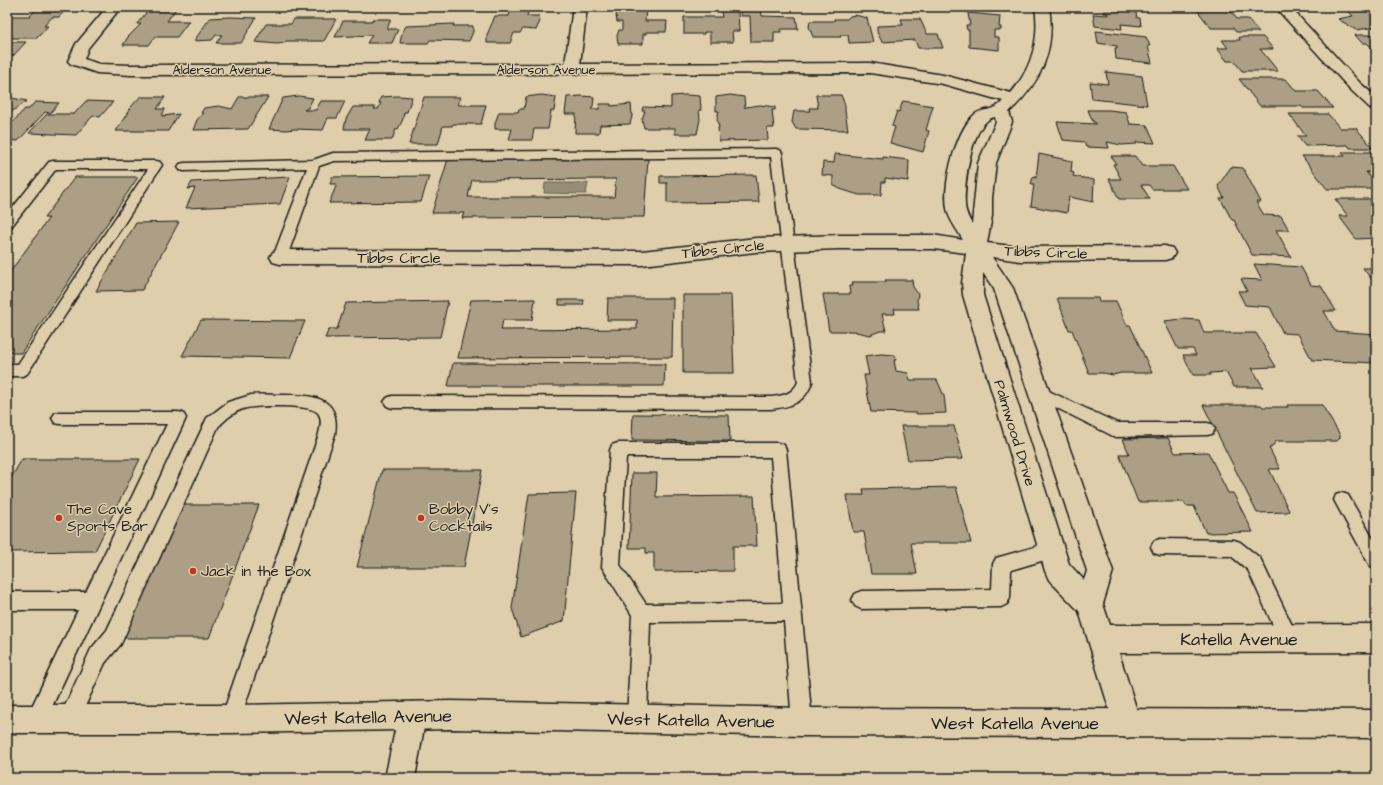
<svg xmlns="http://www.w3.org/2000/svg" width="1383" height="785" viewBox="0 0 1383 785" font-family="'Architects Daughter',sans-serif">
<rect width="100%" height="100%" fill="#dfceab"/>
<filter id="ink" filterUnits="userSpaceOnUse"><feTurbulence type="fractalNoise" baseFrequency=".025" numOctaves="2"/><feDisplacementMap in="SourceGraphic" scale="8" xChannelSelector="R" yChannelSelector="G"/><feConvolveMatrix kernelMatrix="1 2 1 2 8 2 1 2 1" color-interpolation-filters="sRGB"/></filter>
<g filter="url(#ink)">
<!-- water -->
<path fill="#978d76" stroke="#666052" d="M545,183H588L586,194L544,193Z"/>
<!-- building -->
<path fill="#ac9f85" stroke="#1c1c1c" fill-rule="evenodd" d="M38,7H68L59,17H52L44,26H48L37,38H7V18L9,16H30Z
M619,7H646L645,21H667L666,32H646V34H643V44H618L617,36L619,30H622V22H617L616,15Z
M740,7H761L762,16L796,17L798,29H780L781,32H774V42H751L750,16H741Z
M1103,7H1135L1137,18H1140L1141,26L1121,24L1122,29L1095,26L1093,14L1108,15V13H1104Z
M1181,7H1227L1237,19H1248L1259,32H1236L1233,28H1211L1197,10H1183Z
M1344,7H1371L1376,12V27L1356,30L1338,19L1353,16Z
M150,8L176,9L167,21H189L177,37H155L149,45H123L128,37L141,24H137Z
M511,9H529L527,16H539L540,21L536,30L523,29L520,33H514L510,43H487V35L495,16H509Z
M721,10H738L739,31H732L733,42H710V32H704V34H684V17H722Z
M968,13L1000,16L999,27H1001V30H994V37H999V50L969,47V30H967L966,25H970Z
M855,15L867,18L873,42L849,43L848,35H840L841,37H813L809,27L810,21H834V19H847L850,16Z
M230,17L256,18L241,43H216L222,35H216L212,40L194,41L210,18Z
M294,19H336L324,41H286L284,43L277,44L255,42L266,24H291Z
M372,19H391L387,29H398L392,43H367L372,35L335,37L343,21H372Z
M901,19H920L927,34H938L943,48H918L915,40L882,42L877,32V26L903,25Z
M454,24L453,26H473V32L469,41L430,40L428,43H400L402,33L406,26Z
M1096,31L1146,37L1150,46H1148L1152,63L1116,59L1115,48H1117V46L1098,43Z
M1355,35H1376V49H1373L1367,43H1362Z
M1239,37H1263L1273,49H1260L1278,71H1242L1234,61H1227L1217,48H1228L1222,40H1240Z
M7,42H26L13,56H8Z
M1106,72L1142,76L1147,105L1092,99L1090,82L1108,84Z
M1239,79H1286L1296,91H1318L1333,108H1303L1301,106H1260Z
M541,95L556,97L554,111H551L548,129H534L532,140H509L512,129H495V123L499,112H518L519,109H524L526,97Z
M685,95L700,96L701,110H699L700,119L697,134H675V128H644L642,119L645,111H642L643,107L671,108V96Z
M730,95L744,97L745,108L746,107L760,105L775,107V110H772L774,128H767L768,140L719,141L718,128H719L717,119L719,111H716V97Z
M816,95H841L845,105V111L848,130L796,129L792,122L794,111H810L809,108H818Z
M299,96L313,98L308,108L304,110H316L321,101H345L337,118H328L323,130L294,129L287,130L269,129L283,98Z
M398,96L412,97L407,112H404L403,119L398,129H396L392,140H365L370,129H344L346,119L353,107H375L374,109H378L381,103H379L381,97Z
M581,96L594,97L593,106L591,109H599L600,104H611V106L631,104L632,116L630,124L600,125L599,133H575L576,114H565L567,97Z
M7,97L27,101L7,115Z
M140,97H165L157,109H165L162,116L179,114L168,131H116L131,107Z
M239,97H268L248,129L193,130L197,120L203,113H201L204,108L219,106L232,109Z
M424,97H460L458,105H486L481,124H453L452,126H443L438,144H409Z
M86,101L113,102L100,117L93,116L90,119L76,135L29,133L47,114H74Z
M903,101L933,106L926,130L929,131L923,152L890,143L895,127L892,126L897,111L899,112Z
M35,102L59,103L50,113L45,112L18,141L7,140V128L25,109H29Z
M1088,110H1109L1126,112L1130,124L1147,125L1155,143L1136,142L1137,144L1121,145L1107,142L1109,148L1086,147L1084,142L1063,140L1057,122L1096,124L1095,122H1093Z
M1289,114H1328L1340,128H1356L1373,148H1350L1348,145L1305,146L1297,136H1306Z
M1342,152H1372L1376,157V172H1366L1376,184V189H1327L1302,156H1345Z
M835,154L883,159V157L909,160L908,181L885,178V182H882L881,195H859L840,189L833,185V176L822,175L823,162L834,163Z
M1039,154L1072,161L1071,172L1074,173L1073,176L1094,180L1093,202L1069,197L1067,213L1031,206L1034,184H1031L1033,177L1036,178Z
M1111,156H1135L1142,166H1173L1187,189H1152L1149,185H1141L1150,199H1119L1109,179H1121L1113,164H1116Z
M448,159H648L644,217L462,218L464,213H432ZM616,179L614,197H468L472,180Z
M1231,167L1243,168L1261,202H1256L1264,215L1281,216L1289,230H1276L1291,257L1252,255L1234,220H1232L1220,198H1224L1218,186Z
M756,175L759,202L667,203V183H660V176Z
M429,176L421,202L329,203L337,184H330L332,177Z
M75,177H138L21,353H7V276L49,218H44Z
M290,177L280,204L186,208L195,188L188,189L192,182Z
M1335,199H1376V238L1356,239L1339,216H1348Z
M179,222L142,290L96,291L136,223Z
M1254,264L1301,267L1311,285L1321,286L1336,311H1324L1335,331L1376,334V363L1312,360L1298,334L1283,333L1270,307L1245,305L1238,291H1247L1241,279L1262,280Z
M1363,268H1376V285Z
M885,280H912L913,287L918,294L917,301L919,309H894L895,314H882L886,331H880L870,335L856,332V331H829L823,294H850L849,286H853L852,282H886Z
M683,295H731L734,373H683Z
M608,298H673L672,357L458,358L471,300L535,299L532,320H503L501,330L637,329V320H607Z
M1057,298H1098L1099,301H1116L1127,325H1130L1152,373H1121L1113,375L1104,373H1089L1072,330H1069Z
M559,300H584L583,305H559Z
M448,301L440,337L325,338L329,329H337L346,303Z
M1182,319L1199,320L1204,333H1256L1276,367L1252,368L1263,387H1234L1226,372L1210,373L1211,375H1193L1183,355H1196L1193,349H1178L1164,321Z
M201,320L305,321L290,358L182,356Z
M881,354L895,355L896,360H894L896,371L908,373L910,380H937L944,396L946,413L917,414V413L871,412L864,375H869L865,356Z
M453,363L665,364L664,386H448Z
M1203,405H1261L1263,407H1288L1287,405H1322L1340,435V438L1337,441H1276L1271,448H1269L1280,469H1269L1289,511L1287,512L1257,513Z
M633,414L729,415L730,441L632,440Z
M901,426H954L963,459L908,460Z
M1168,438L1175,453L1208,452L1228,493H1233L1253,532L1206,533L1194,506H1186L1184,502H1138L1119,454H1129L1123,439Z
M22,459H140L95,551L7,552V485Z
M382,470H482L464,567H357Z
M632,473H657L656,497L754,496L757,546H733V571L654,572V553H646V548H629Z
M956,487L971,543H911L917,574H871L864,532H853L847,495H864L863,489Z
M576,493L564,621L521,637L512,608L529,494Z
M182,505H259L209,638H123Z"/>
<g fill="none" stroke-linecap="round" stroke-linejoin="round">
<defs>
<path id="lane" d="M776,149L780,150L782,153L812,382C806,402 791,407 771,409L392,408L387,406L384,402L387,398L392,396L771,397C782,396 793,394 798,382L771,157L334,161L319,166L287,257L285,260L280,262L275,260L273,257L307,168L184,171L180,170L178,167L180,164L184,163L313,160L333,153Z
M53,161H156L160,162L162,165L27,374L22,376H7V364H18L148,169H56L11,227L7,228V215L49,162Z
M1038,386L1117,423H1207L1212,424L1215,429L1212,434L1207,435L1115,437L1033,396L1031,392L1033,388Z
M251,395C262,394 272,395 282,395C312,395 341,396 335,434L238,726L231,729L224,726L221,719L319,434C320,428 323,419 318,413C310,404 255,405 243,409C233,412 225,420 218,427L121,644L105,663L76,726L69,729L62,726L59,719L91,649L107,630L207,418L228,402Z
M60,412H178L183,413L186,418L43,726L36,729L29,726L26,719L78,610H7V592H86L167,424H60L55,423L52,418L55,413Z
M618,443H778L784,445L786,450L812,722L809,729L802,732L795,729L792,722L784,621L650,622L647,719L644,726L637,729L630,726L627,719L632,615L602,567L610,450L612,445ZM626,457H771L783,603L646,604L620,565Z
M1342,493L1348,495L1376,544V568L1370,566L1334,500L1336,495Z
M1160,539L1234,540L1240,542L1260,558L1298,638L1296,645L1289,647L1282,645L1248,570L1231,556L1160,555L1154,553L1151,547L1154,541Z
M1052,542L1058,544L1061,550L1058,556L1011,570L1010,598L1007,604L1001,607L861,609L855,606L852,600L855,594L861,591L992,589L993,564L996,558Z"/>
<path id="street" d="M107,7H121L88,48L84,59L99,64L131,65L565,64L573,7H587L580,64L870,63L943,75L1011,93C1032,68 1040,39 1035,7H1049C1056,50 1041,83 1009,112L1012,122L996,163L992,198V216L987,243L1020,247L1165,246L1172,248L1175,253L1172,258L1165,260L1020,261L992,257L1013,288L1113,571L1103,604L1110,625L1376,624V652L1119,653L1141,724L1137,734L1127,738L1117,734L1079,611L1049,580L1045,571L963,295L962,283L966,253L933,249H839L756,252L642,265L280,264L273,262L270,257L273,252L280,250L642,251L756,238L839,235H933L963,240C958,231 951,222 948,213C941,189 955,132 974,115C980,109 989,111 996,107C999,105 1001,103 1003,101L943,84L870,73L131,75L97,73L71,64L68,61L76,44ZM995,117L996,122L978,163L972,224C968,217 965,211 965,204C964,184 971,121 995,117ZM983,273L994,289L1087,571L1084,580L1069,564L983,295Z
M1275,7H1290L1360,83L1376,97V110L1370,108L1350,89Z
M412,702L422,706L426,716L415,778H385L398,716L402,706Z"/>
<path id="primary" d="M452,701L802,708L1376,710V738L802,736L452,729L231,733H7V705H231Z"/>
</defs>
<!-- lane casing -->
<use href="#lane" stroke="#1c1c1c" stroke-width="3"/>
<!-- street casing -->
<use href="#street" stroke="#1c1c1c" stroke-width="3"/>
<!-- primary casing -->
<use href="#primary" stroke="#1c1c1c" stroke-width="3"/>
<!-- lane -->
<use href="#lane" fill="#dfceab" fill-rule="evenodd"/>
<!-- street -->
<use href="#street" fill="#dfceab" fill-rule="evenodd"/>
<!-- primary -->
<use href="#primary" fill="#dfceab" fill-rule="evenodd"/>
</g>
</g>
<!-- markers -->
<g fill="#c8321e" stroke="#dfceab" stroke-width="1.5">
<circle cx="59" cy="518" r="4"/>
<circle cx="421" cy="518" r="4"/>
<circle cx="193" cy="571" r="4"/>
</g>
<g text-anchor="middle" stroke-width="3" stroke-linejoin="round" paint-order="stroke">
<!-- far-street labels -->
<g font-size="13" fill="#1c1c1c" stroke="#dfceab">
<text x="222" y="74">Alderson Avenue</text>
<text x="546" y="74">Alderson Avenue</text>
</g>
<!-- street labels -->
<g font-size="15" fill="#1c1c1c" stroke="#dfceab">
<text transform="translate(723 249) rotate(-6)" y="5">Tibbs Circle</text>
<text transform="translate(1046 252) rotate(2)" y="5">Tibbs Circle</text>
<text x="399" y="263">Tibbs Circle</text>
<text transform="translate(1015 433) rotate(73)" y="5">Palmwood Drive</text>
</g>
<!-- poi labels -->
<g font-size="15" fill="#1c1c1c" stroke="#dfceab" text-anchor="start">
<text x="67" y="514">The Cave<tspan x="67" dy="17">Sports Bar</tspan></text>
<text x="429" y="514">Bobby V's<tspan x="429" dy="17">Cocktails</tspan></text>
<text x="201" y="576">Jack in the Box</text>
</g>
<!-- near-street labels -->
<g font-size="18" fill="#1c1c1c" stroke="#dfceab">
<text x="1239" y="645">Katella Avenue</text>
<text transform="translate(368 717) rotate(-1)" y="6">West Katella Avenue</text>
<text transform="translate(691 720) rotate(1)" y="6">West Katella Avenue</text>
<text x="1015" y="729">West Katella Avenue</text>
</g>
</g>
<!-- margin -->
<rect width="1383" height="785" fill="none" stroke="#dfceab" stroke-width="24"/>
<rect x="12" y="12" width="1359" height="761" fill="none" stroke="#1c1c1c" stroke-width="1.5" filter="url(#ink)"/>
</svg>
